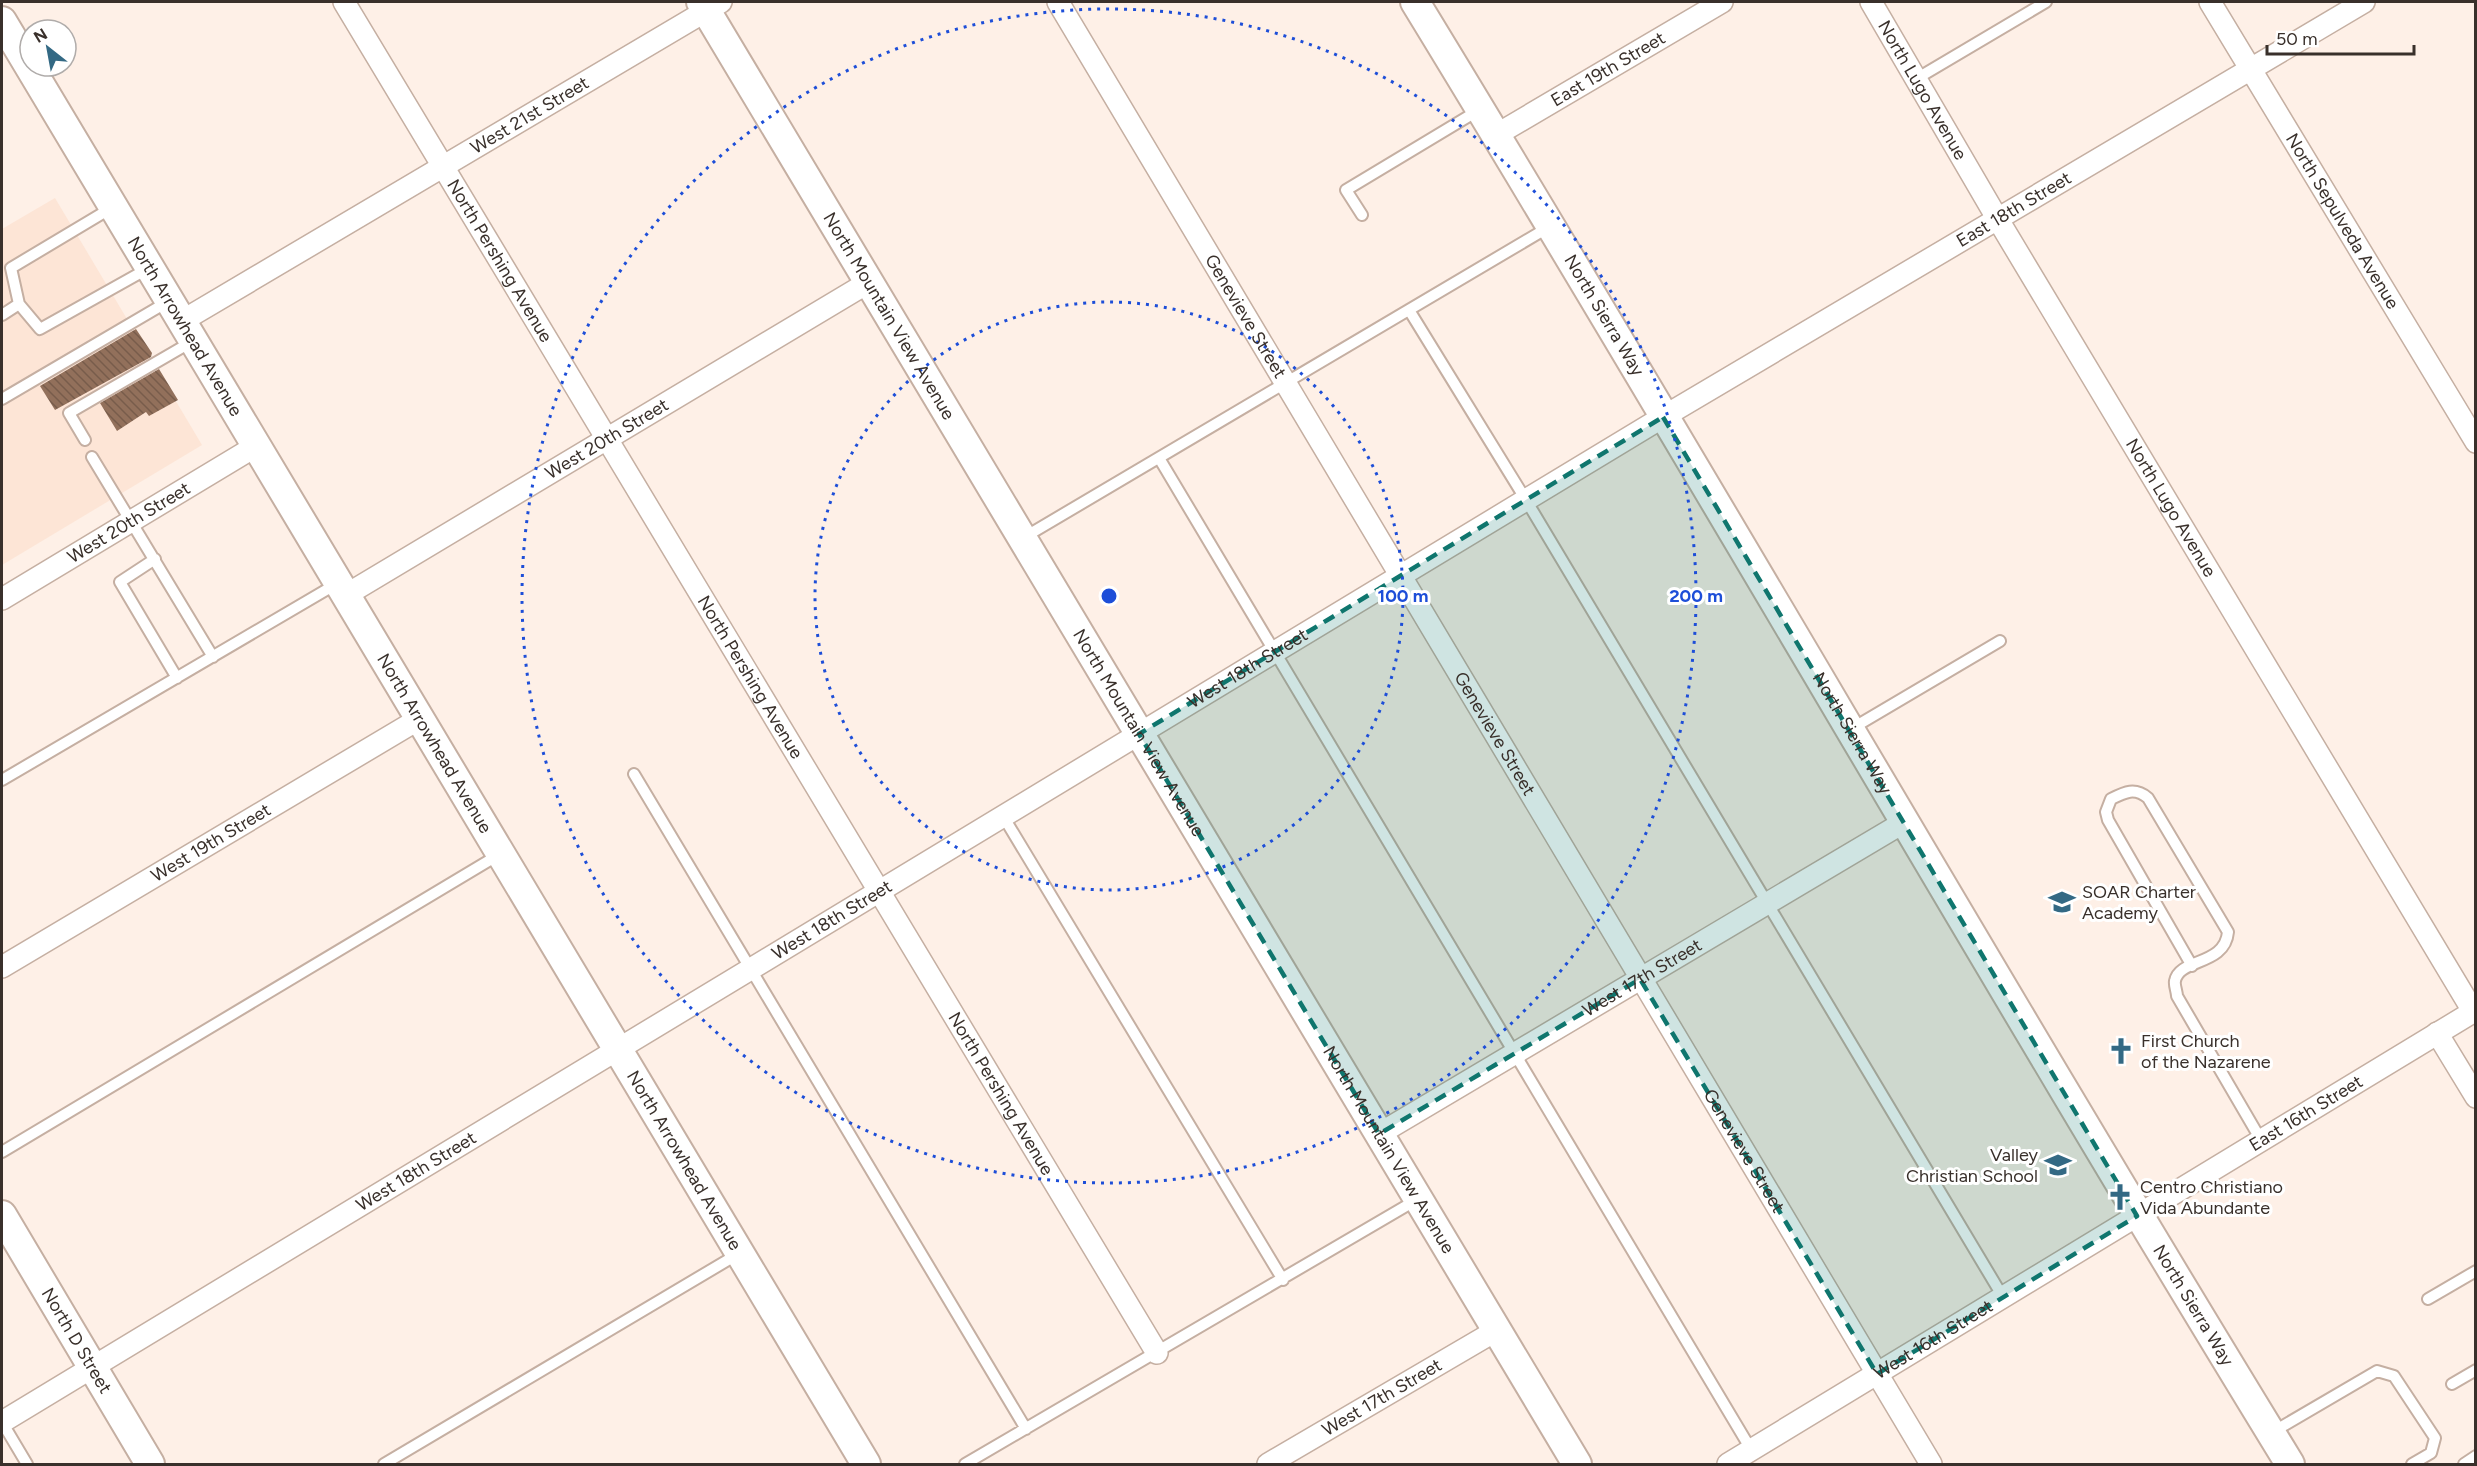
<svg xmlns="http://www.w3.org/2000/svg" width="2477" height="1466" viewBox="0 0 2477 1466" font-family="Figtree,sans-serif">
<defs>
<pattern id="building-back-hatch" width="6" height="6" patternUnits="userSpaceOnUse" patternTransform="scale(1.5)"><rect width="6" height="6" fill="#92705b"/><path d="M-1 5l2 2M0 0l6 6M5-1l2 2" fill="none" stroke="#785c4b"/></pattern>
</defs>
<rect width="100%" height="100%" fill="#fef0e7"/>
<!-- built -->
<path fill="#fde5d6" d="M55,198L202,445L2,565V229Z"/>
<!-- building -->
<path fill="url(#building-back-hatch)" d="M136,329L152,353L151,357L55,410L40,386Z
M159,369L178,400L149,416L146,412L117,431L100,403Z"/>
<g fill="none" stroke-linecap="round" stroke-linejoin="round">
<defs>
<path id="lane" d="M1916,79L2046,2
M1362,215L1346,190L1479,110
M19,304L40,329L149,268
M1409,310L1526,500L2003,1297
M2,315L19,304L11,268L113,207
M2,399L169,301
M85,440L69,413L193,341
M92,457L213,657
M1159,458L1752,1451
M1023,538L1549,227
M155,559L120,582L177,678
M1851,729L2000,641
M634,774L1026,1429
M2,780L338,583
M1003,816L1283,1280
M2192,966L2108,820L2106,812L2111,799C2125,792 2135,787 2148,798L2228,932C2225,966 2179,958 2175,981C2174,985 2177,992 2177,996L2261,1140
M2,1152L500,854
M2428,1299L2476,1271
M2452,1384L2476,1370
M2,1422L27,1464
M2271,1433L2377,1371L2394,1376L2435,1438L2431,1453L2412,1464
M384,1464L738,1254
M965,1464L1418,1199
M2464,1464L2476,1456"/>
<g id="street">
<path id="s1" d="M344,2L1157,1353"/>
<path id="s2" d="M1058,2L1931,1464"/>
<path id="s3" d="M1871,2L1997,218L2473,1011"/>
<path id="s4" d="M2210,2L2476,442"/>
<path id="s5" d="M1496,135L1722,2"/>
<path id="s6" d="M182,321L721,2"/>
<path id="s7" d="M346,595L869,282"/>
<path id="s8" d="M2,599L256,446"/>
<path id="s9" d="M2,967L419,719"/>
<path d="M2437,1033L2476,1097"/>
<path id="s10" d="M1379,1134L1906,821"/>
<path id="s11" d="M2,1422L1663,417L2364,2"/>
<path id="s12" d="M1268,1464L1497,1330"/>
<path id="s13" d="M1728,1464L2476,1010"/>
</g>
<g id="secondary">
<path id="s14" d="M701,2L1577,1464"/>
<path id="s15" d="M1415,2C1711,486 1993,980 2290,1464"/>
<path id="s16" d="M2,21L866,1464"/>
<path id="s17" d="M2,1215L150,1464"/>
</g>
</defs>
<!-- lane casing -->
<use href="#lane" stroke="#c5afa2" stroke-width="14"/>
<!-- street casing -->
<use href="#street" stroke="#c5afa2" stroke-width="24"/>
<!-- secondary casing -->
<use href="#secondary" stroke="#c5afa2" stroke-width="32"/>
<!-- lane -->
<use href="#lane" stroke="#fff" stroke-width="10"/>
<!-- street -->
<use href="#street" stroke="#fff" stroke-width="21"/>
<!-- secondary -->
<use href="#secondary" stroke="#fff" stroke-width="28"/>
</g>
<!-- marked area -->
<path fill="#0f766e" fill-opacity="0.2" stroke="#0f766e" stroke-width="4.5" stroke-dasharray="12 8" stroke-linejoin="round" d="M1663,417L2137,1216L1877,1374L1640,979L1379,1134L1139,734Z"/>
<!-- distance rings -->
<g fill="none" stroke="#1d4ed8" stroke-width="3" stroke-dasharray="3 6">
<circle cx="1109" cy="596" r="294"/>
<circle cx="1109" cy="596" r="587"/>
</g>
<!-- icons -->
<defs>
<symbol id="school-bare" viewBox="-9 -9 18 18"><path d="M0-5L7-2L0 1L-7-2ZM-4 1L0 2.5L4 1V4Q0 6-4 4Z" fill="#336984" stroke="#fff" stroke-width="2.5" paint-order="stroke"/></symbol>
<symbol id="church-bare" viewBox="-9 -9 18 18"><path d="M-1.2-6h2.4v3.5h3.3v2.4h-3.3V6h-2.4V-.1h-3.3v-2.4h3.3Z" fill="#336984" stroke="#fff" stroke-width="2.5" paint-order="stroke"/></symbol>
</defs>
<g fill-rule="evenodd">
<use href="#school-bare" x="2043" y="883" width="38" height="38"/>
<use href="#church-bare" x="2102" y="1032" width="38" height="38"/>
<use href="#school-bare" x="2039" y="1146" width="38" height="38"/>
<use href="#church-bare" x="2101" y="1178" width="38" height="38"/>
</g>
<g text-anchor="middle" stroke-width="6" stroke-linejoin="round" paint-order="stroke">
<!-- street labels -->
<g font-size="18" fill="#39302b" stroke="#fff">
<text dy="6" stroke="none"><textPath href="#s5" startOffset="130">East 19th Street</textPath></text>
<text dy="6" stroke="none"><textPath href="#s3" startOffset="102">North Lugo Avenue</textPath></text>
<text dy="6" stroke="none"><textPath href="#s6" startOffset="404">West 21st Street</textPath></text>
<text dy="6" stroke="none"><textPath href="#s11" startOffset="2349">East 18th Street</textPath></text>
<text dy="6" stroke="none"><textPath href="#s4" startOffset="256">North Sepulveda Avenue</textPath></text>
<text dy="6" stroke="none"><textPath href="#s1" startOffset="302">North Pershing Avenue</textPath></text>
<text dy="6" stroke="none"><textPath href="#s2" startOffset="366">Genevieve Street</textPath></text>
<text dy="6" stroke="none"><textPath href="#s14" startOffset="366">North Mountain View Avenue</textPath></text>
<text dy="6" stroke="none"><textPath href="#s15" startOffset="366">North Sierra Way</textPath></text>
<text dy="6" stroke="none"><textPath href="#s16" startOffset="356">North Arrowhead Avenue</textPath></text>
<text dy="6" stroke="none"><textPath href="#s7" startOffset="304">West 20th Street</textPath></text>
<text dy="6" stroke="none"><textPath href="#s3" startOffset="588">North Lugo Avenue</textPath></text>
<text dy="6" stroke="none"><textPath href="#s8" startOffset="148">West 20th Street</textPath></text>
<text dy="6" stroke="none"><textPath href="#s11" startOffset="1456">West 18th Street</textPath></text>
<text dy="6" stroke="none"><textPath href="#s1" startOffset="788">North Pershing Avenue</textPath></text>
<text dy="6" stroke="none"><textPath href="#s14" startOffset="852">North Mountain View Avenue</textPath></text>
<text dy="6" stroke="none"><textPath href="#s2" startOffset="852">Genevieve Street</textPath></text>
<text dy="6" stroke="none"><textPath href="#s15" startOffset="852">North Sierra Way</textPath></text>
<text dy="6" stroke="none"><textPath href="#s16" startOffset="842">North Arrowhead Avenue</textPath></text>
<text dy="6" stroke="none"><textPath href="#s9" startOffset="243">West 19th Street</textPath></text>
<text dy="6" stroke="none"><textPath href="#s11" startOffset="970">West 18th Street</textPath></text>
<text dy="6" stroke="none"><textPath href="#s10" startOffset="306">West 17th Street</textPath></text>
<text dy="6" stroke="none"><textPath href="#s1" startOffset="1274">North Pershing Avenue</textPath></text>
<text dy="6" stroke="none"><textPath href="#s13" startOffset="676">East 16th Street</textPath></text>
<text dy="6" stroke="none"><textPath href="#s14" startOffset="1338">North Mountain View Avenue</textPath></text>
<text dy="6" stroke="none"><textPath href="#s2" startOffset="1338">Genevieve Street</textPath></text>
<text dy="6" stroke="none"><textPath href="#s16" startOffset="1328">North Arrowhead Avenue</textPath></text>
<text dy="6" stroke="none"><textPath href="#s11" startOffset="484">West 18th Street</textPath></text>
<text dy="6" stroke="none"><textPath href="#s15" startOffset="1518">North Sierra Way</textPath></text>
<text dy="6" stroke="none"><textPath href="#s17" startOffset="146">North D Street</textPath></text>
<text dy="6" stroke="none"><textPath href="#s13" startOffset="240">West 16th Street</textPath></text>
<text dy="6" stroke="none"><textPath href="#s12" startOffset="132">West 17th Street</textPath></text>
</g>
<!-- poi labels -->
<g font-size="18" fill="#39302b" stroke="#fff" text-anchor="start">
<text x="2082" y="898">SOAR Charter<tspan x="2082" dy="21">Academy</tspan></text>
<text x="2141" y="1047">First Church<tspan x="2141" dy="21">of the Nazarene</tspan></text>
<text x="2038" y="1161" text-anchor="end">Valley<tspan x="2038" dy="21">Christian School</tspan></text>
<text x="2140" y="1193">Centro Christiano<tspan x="2140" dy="21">Vida Abundante</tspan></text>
</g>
</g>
<circle cx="1109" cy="596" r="9" fill="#1d4ed8" stroke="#fff" stroke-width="3"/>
<g font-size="18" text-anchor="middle" font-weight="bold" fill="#1d4ed8" stroke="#fff" stroke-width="6" stroke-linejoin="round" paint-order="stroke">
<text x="1403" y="602">100 m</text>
<text x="1696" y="602">200 m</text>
</g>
<!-- border -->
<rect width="2477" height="1466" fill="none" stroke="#39302b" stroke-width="6"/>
<!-- north arrow -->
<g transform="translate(48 48) rotate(329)"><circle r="28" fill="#ffffff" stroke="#b0acaa" stroke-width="1.5"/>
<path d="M0-4.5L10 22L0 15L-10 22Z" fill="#336984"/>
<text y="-9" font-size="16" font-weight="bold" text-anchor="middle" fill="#39302b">N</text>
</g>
<!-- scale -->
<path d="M2267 45v9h147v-9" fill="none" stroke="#39302b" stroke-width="3"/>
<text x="2276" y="45" font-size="18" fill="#39302b" stroke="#ffffff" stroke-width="4.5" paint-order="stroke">50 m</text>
</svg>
